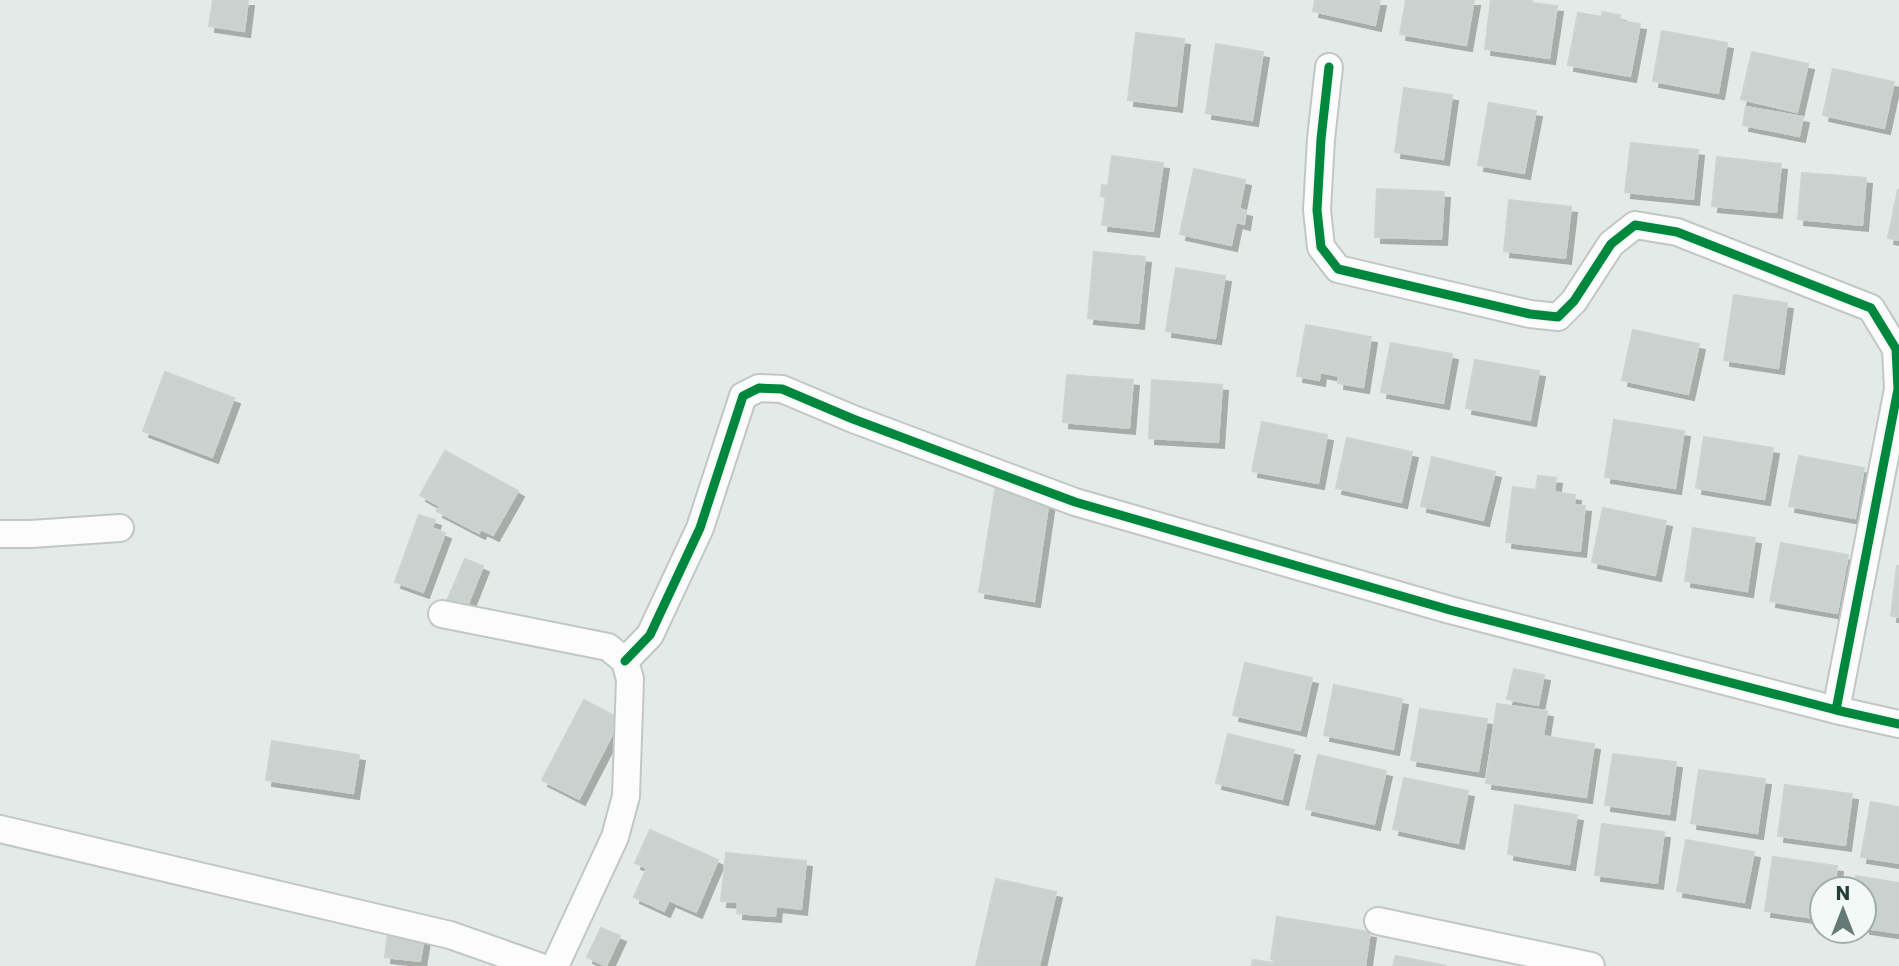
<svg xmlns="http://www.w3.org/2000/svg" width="1899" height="966" viewBox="0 0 1899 966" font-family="Poppins,sans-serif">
<defs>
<filter id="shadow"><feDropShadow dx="6" dy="6" stdDeviation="0" flood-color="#0004"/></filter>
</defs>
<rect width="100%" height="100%" fill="#e4eae7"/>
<!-- building -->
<path fill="#cbd1cf" stroke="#cdd3d0" stroke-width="2" filter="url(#shadow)" d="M213,0H248L244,31L209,26Z
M1315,0H1380L1375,25L1313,11Z
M1406,0H1474L1466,45L1400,34Z
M1491,0H1532V3L1557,6L1549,58L1485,49Z
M1602,12L1620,15L1619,21L1640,24L1630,76L1568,65L1578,13L1602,17Z
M1662,31L1727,43L1718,93L1653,81Z
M1136,33L1184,39L1176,106L1128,100Z
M1216,44L1263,52L1252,120L1206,113Z
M1752,52L1808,64L1797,112L1741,99Z
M1833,69L1894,82L1884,128L1823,115Z
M1404,88L1452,95L1443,159L1395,152Z
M1489,103L1536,111L1524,173L1478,165Z
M1746,107L1803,117L1799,136L1743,125Z
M1631,143L1698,150L1693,199L1625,192Z
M1112,156L1163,163L1153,231L1102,225L1106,197L1101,196L1102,185L1108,186Z
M1717,157L1781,164L1776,212L1712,206Z
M1194,169L1245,180L1239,209L1246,211L1244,224L1236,222L1231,245L1180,234Z
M1802,173L1866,178L1862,225L1798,219Z
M1377,189L1444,192L1441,239L1375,237Z
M1898,190H1899V240L1888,238Z
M1509,200L1571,207L1565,258L1504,251Z
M1094,252L1145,257L1138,323L1088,318Z
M1176,268L1225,276L1215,338L1166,331Z
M1734,295L1787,303L1778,368L1724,360Z
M1306,325L1371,337L1363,387L1338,383L1339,376L1320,372L1319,380L1297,376Z
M1633,330L1699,344L1688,394L1622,380Z
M1391,343L1452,354L1443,403L1381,392Z
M1475,360L1539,371L1530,420L1466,408Z
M165,372L234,398L212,457L143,431Z
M1067,375L1133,380L1129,428L1063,422Z
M1152,380L1222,385L1218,442L1149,438Z
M1614,420L1684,431L1675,488L1605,477Z
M1262,422L1327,435L1318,483L1252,471Z
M1704,437L1773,448L1764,499L1696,488Z
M1347,438L1412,452L1401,502L1336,488Z
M445,451L518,491L493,535L481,529L479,533L437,511L440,506L420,495Z
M1799,456L1864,468L1855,518L1789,506Z
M1432,457L1495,472L1483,520L1421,506Z
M1538,476L1556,478L1554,492L1575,495L1574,505L1585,506L1580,551L1506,542L1513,487L1536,490Z
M996,485L1050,493L1034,601L979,592Z
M1603,508L1666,521L1655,575L1592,562Z
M419,515L435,520L432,528L445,533L423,592L395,582Z
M1693,528L1755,538L1747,591L1685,581Z
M1781,543L1848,555L1837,613L1770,601Z
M465,559L483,566L466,609L447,601Z
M1897,566H1899V617L1891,616Z
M1245,663L1312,678L1300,730L1233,715Z
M1514,669L1544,675L1538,705L1507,699Z
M1334,685L1402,699L1393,749L1324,735Z
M584,700L620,719L579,799L542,780Z
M1497,704L1547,711L1543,736L1594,744L1586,797L1486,783Z
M1420,709L1487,719L1478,771L1411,760Z
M1228,734L1294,750L1282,799L1216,783Z
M272,741L359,755L353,793L266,780Z
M1613,754L1676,762L1669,814L1605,805Z
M1318,755L1386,771L1374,824L1306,809Z
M1699,770L1765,779L1757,833L1691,823Z
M1404,778L1468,791L1458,843L1393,829Z
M1785,785L1852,794L1845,845L1778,836Z
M1871,802L1899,807V863L1861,857Z
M1515,805L1577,815L1569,864L1508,854Z
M1602,824L1664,832L1657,883L1595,875Z
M650,830L718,860L696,912L669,900L664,911L634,897L647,868L635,863Z
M1686,840L1754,852L1744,902L1677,891Z
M726,853L806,861L801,909L776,906L775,916L737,913L738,902L721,901Z
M1773,857L1837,866L1834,889H1822V919L1765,911Z
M1856,876L1899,883V933L1864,928V889H1854Z
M996,879L1056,892L1039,966H976Z
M1277,917L1370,932L1365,966H1252L1253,960L1274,963V960L1271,959Z
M601,928L620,936L606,966L587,957Z
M388,933L424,937L420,961L385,957Z
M1396,956L1447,966H1393Z"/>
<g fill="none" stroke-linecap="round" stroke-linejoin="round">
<defs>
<path id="street" d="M1329,67L1321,139L1317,210L1321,247L1338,269L1530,314L1558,317L1574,301L1611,244L1635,225L1677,232L1871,308L1896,349L1898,389L1836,710
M0,534H31L120,528
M442,614L608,647L625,661L630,679L626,796L615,837L555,966
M625,661L650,635L700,528L743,396L759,388L782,389L853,419L1075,502L1450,610L1836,710L1899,724
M0,829L450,935L538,966
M1378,921L1591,966"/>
</defs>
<!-- street casing -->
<use href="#street" stroke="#c1c7c5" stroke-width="30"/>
<!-- street -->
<use href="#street" stroke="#fbfcfb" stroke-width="26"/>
<defs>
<path id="cycleway" d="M1329,67L1321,139L1317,210L1321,247L1338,269L1530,314L1558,317L1574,301L1611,244L1635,225L1677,232L1871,308L1896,349L1898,389L1836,710
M625,661L650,635L700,528L743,396L759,388L782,389L853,419L1075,502L1450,610L1836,710L1899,724"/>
</defs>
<!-- cycleway casing -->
<use href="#cycleway" stroke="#f2f9f6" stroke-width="13"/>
<!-- cycleway -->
<use href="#cycleway" stroke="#00873e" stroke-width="9"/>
</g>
<!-- north arrow -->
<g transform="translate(1843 910)"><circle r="33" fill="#f2f9f6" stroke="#9faeaa" stroke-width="2"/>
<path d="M0-5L12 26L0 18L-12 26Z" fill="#667a75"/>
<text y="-10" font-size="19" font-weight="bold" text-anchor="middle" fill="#223d38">N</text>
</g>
</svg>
